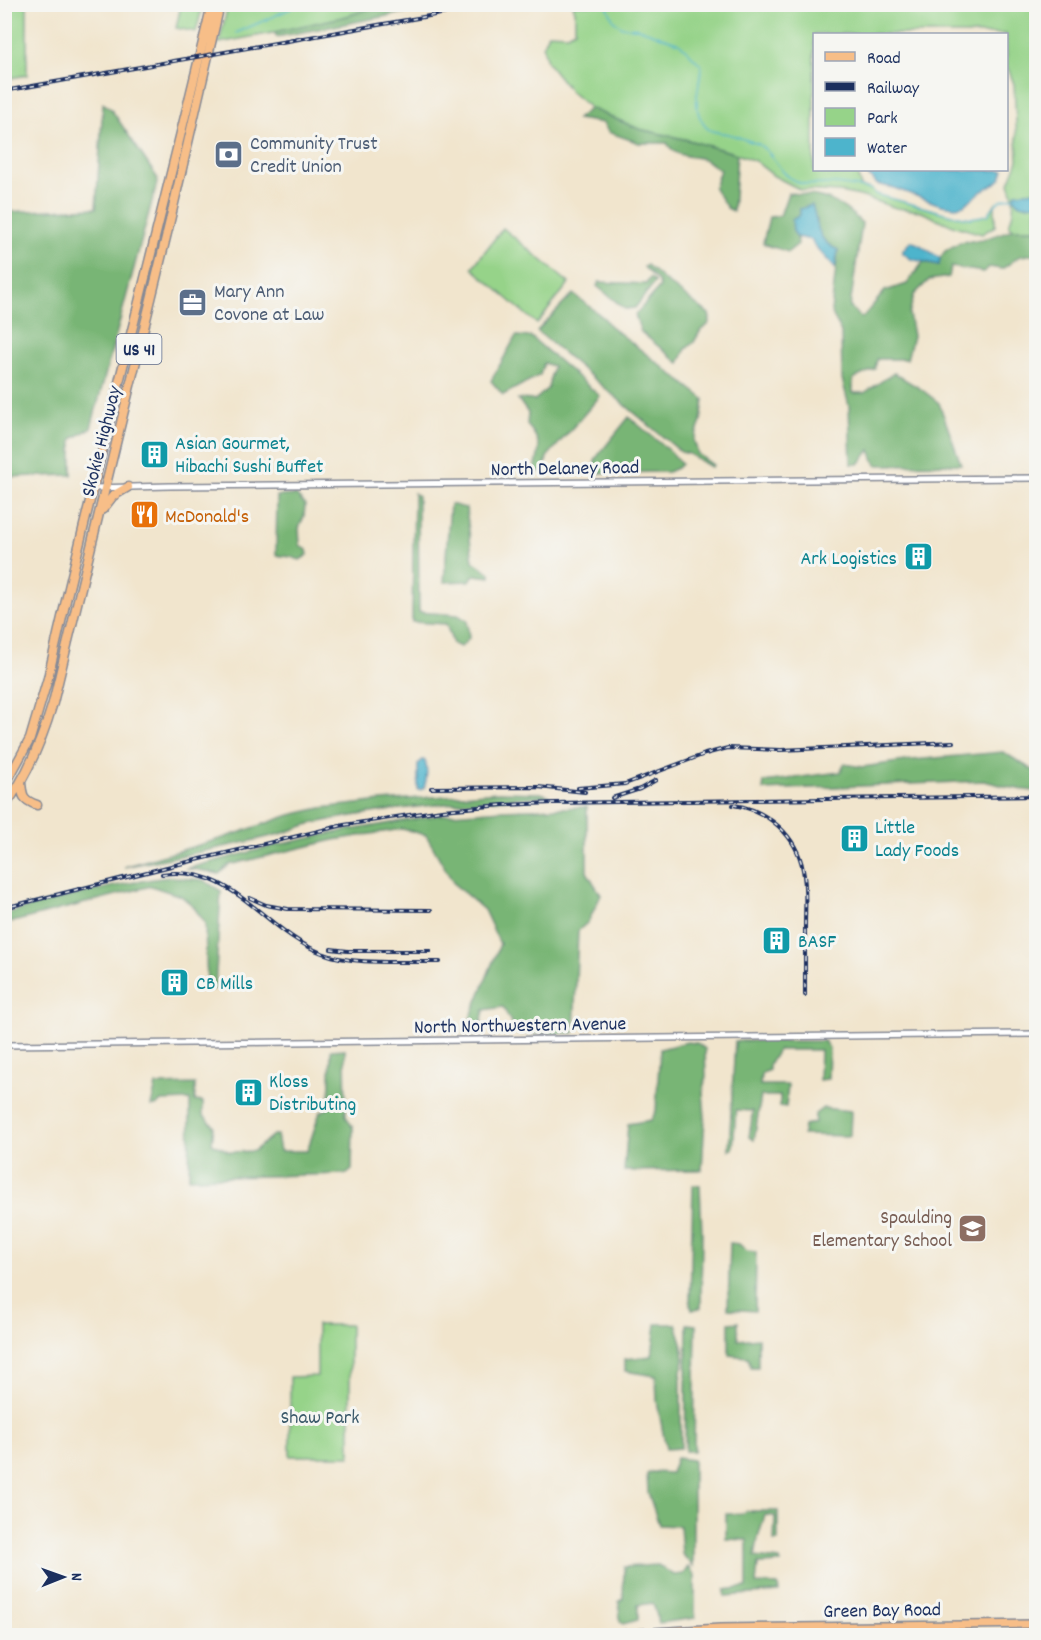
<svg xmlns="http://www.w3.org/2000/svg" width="1041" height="1640" viewBox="0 0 1041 1640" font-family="Dekko,sans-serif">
<rect width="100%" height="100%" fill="#f6f6f2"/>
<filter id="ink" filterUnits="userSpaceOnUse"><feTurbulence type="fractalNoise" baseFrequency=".0167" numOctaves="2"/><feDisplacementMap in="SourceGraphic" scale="12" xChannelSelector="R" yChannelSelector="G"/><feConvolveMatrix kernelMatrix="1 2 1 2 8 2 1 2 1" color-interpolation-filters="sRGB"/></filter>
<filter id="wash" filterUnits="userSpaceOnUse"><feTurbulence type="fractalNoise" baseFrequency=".008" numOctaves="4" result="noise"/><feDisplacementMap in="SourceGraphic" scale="24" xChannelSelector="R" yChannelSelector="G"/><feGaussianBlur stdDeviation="1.35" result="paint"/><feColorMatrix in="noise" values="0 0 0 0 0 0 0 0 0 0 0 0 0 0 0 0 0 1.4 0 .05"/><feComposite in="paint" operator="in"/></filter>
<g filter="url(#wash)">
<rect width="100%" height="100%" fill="#f1e5cd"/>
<!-- green -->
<path fill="#96d389" stroke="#588174" stroke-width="1.5" d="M5,4L27,5V75L5,79Z
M181,5H203L196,32L176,28Z
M228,5H421L219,43Z
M573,5H1036V191L1016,193L1014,197L1018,203L1024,205L1036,204V229H1013L1009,225C1015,209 1015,199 1009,183L1018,160L1014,84L1007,66L1006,34H814V170H856L861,187L871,189L875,194L952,215L971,218L988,215L995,204V226L982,234L951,225L919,211L896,208L860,196L839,192L801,190L774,176L755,161L734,153L688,140L639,129L590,108L571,92L547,62L543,47L548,33L567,34L575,30V11Z
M503,228L569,283L537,324L472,268Z
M317,1325H350V1456H290V1377L317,1376Z"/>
<!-- forest -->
<path fill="#78b575" stroke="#4a726a" stroke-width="1.5" d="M382,4L445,5L277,37L274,32L347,16Z
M103,103L111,109L158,179L91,428L72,439V475L5,477V212L96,208Z
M590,108L639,129L688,140L737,154L733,211L727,208L714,188L720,170C714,167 709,161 703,159C688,155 676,158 667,143H639L608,132L603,123L577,119Z
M788,193C823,195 836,198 862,223L850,307L862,318L885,291L907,284L923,262L939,265L940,258L945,251L960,242L982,240L1013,229H1036V254L1020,256L1002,269L989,267L983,272L951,267L949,277L929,280L914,295L909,314L913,336L907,359H877L875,369L853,379V393H864L894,373L921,389L939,403L961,464L876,465L870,450L859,464H851L849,406L842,379L841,332L831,311L838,250C825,244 816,234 817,219L800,209V215L793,231L797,237L798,244L788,252C779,248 771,248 763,243L769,217L780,216Z
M647,265L664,280L709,314L710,319L708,325L701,330L694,342L686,349L679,363L641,332L635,315L660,287L658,281L644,267Z
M650,278L655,282L635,308L625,309L597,286L599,282L646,284Z
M573,294L604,318L609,325L704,399L701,422L694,440L698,454L713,465L711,467L689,454L681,452L537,331Z
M516,336L531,337L600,396L547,457L544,472H534C540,451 543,442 527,425L528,413L518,399L535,400L548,388L553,366L544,363L540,375L503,395L491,381Z
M629,417L673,454L681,464L677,468L668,472L592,473L596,458Z
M414,493L418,496L419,612L458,615L467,621L469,638L461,647L453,644L446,624L412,622Z
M296,495L305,505L304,516L299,528L300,545L307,550L308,555L300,560L291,557L276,555L277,496Z
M450,504L466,508L473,561L490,573V577L474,575L469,581L444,582Z
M1003,752L1036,772V791C1019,791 1001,785 984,781L763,790L764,782L840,772L844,764L863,767L912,760Z
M499,792L541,793L550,796C470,801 389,807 310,824C300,827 290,831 280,834C229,847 176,857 124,867L223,838L290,815L321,808L382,801Z
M587,807V872L601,895L588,922L578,931L574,1033L517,1034L503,1007L484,1010L479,1034H464L500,944L484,910L454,884L426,835L402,829L334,840L229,865L219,874L194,869H185L277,845L343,831L439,815L502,810Z
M168,877L203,880L221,891L215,989H207L205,923L193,906L181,896L151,886L5,924V914C59,899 112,884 168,877Z
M735,1041H824L829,1048L828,1079L819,1080L820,1050H778L769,1065V1070L761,1074L760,1085H788L786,1107L780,1106V1096H761L754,1140L749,1137L753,1111L736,1110L733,1149L729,1150Z
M687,1042L697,1043L705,1049L706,1077L703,1092L705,1117L702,1170L624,1171L628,1124L651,1120L656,1111L660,1049Z
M345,1049L346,1116L353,1128L352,1170L347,1174L189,1178L190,1100L161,1101L156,1106H151L156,1085L195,1084V1101L203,1102V1115L214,1126L212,1143L230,1152L254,1151L273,1135H277L280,1151H307L320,1112L329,1108L331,1050Z
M823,1108L851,1111L850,1136L803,1135L804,1125L815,1123V1114Z
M693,1185L700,1186L702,1233L701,1308L692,1310L690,1303Z
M730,1243L739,1244L747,1251L756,1252L755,1311L728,1309Z
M738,1322V1340L758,1338V1367H751L748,1357L729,1355V1323Z
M656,1324H676L682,1342L684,1360L681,1372V1448L666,1449L657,1401L656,1376L625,1371V1359L652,1356Z
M687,1324L696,1325L694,1451H685Z
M676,1458L693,1460V1566L682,1554L680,1526L659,1525L648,1492L647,1474L652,1472L671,1473Z
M747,1511H778V1541H774L775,1516L765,1515L758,1538L755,1557L780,1560L781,1563L758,1564L756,1584L778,1585L779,1592L725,1596V1590L747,1587V1540L726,1539V1514H742Z
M658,1565L674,1575L683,1574L688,1567L695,1575V1618L659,1623L653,1603L638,1605V1620L623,1624L620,1621L619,1601L623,1599L624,1567Z"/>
<!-- water -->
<path fill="#4db4cc" stroke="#347295" stroke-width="1.5" d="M869,170H1004L1001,178L996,183L982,191L964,205L956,207L941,205L894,188L876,184L869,176Z
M1036,191V204L1024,205L1018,203L1014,197L1016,193Z
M812,205C819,225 815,240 838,250L835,268L813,244L812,240L797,237L793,231L792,220L800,215V209Z
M911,241L920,245L940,258L939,265L911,259L903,253V250Z
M423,760L425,761C428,770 427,779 424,788L420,790H418V764Z"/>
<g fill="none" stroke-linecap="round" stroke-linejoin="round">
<!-- stream -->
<path stroke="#4db4cc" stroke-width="1.5" d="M606,4L614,21L622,27L638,28L679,43L701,65C701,83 693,99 699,115C707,136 715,130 732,135C740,138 750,141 758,144C775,153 779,175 797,182C810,187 821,183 834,184C846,185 858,187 871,189L875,194L952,215L971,218L988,215C996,202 999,199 1014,197
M236,33L301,4"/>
</g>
</g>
<g filter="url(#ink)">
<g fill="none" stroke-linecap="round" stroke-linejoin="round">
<defs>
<path id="minor" d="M94,488L170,486L1036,478
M4,1045L1036,1034"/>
<path id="major" d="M587,1636L720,1628L1036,1624"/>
<path id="highway" d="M103,509L113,496L128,487
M21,782C22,796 23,800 37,805
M4,787L30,739L48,678C99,453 159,229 212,4
M4,807C28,776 42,740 53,703L169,225L220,4"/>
</defs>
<!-- minor casing -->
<use href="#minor" stroke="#868a96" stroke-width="8"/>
<!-- major casing -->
<use href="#major" stroke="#868a96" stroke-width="10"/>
<!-- highway casing -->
<use href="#highway" stroke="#868a96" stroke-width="11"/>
<!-- minor -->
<use href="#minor" stroke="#fff" stroke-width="5"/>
<!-- major -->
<use href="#major" stroke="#f7be88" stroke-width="7"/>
<!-- highway -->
<use href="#highway" stroke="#f7be88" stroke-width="8"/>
<defs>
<path id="rail" d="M4,91L497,4
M431,788L538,787L585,792
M578,788L625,784L705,754L728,748L781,750L953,742
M612,798L640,789L656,780
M733,805C767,809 797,836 803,870C807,888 805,907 805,926C805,949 805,972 805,995
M162,874C233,864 263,930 322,953C354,966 405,961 440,962
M250,898L266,905L288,909L431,910
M4,908L171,866L344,825L442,810L503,805L553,803L1036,796
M331,949L348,951H430"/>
</defs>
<!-- rail casing -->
<use href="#rail" stroke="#1b2f5e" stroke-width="4"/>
<!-- rail -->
<use href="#rail" stroke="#f6f6f2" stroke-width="1.5" stroke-dasharray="4.5" stroke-linecap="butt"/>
</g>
</g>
<!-- icons -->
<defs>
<symbol id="bank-square" viewBox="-11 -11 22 22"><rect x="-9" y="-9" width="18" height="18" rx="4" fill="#5c6f8a" stroke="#f6f6f2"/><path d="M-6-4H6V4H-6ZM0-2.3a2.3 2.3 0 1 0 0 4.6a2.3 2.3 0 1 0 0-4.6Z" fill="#fff"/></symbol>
<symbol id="office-square" viewBox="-11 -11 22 22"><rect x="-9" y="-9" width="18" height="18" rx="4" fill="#5c6f8a" stroke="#f6f6f2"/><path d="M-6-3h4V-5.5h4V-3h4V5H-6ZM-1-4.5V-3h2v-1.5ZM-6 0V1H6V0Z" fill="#fff"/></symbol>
<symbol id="building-square" viewBox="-11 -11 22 22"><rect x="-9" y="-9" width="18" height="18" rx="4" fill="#0f9aa8" stroke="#f6f6f2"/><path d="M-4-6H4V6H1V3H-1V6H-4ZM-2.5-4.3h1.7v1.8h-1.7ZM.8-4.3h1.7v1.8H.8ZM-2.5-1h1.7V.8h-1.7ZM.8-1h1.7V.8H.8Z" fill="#fff"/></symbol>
<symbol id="restaurant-square" viewBox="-11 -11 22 22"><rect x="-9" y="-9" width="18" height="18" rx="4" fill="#e8710a" stroke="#f6f6f2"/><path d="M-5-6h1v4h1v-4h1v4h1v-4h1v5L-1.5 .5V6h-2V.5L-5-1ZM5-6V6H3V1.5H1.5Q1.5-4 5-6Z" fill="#fff"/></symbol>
<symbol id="school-square" viewBox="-11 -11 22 22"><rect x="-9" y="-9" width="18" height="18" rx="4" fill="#8d6e63" stroke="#f6f6f2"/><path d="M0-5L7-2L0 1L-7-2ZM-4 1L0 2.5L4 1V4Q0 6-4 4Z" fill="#fff"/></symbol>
</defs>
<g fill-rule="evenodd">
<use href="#bank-square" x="212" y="138" width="33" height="33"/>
<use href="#office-square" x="176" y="286" width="33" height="33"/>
<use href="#building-square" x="138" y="438" width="33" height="33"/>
<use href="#restaurant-square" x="128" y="498" width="33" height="33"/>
<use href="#building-square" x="902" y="540" width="33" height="33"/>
<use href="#building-square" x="838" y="822" width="33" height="33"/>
<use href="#building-square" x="760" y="924" width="33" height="33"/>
<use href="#building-square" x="158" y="966" width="33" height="33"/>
<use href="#building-square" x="232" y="1076" width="33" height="33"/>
<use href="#school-square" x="956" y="1212" width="33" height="33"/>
</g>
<g text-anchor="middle" stroke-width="6" stroke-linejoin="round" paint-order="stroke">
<!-- shield labels -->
<rect fill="#f6f6f2" stroke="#5d6b8a" stroke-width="1.5" x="116.5" y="334" width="45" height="30" rx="4.5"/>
<g font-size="18" font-weight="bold" fill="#1b2f5e">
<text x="139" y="355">US 41</text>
</g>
<!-- service labels -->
<g font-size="20" fill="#4e5e75" stroke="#f6f6f2" text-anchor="start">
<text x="250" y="149">Community Trust<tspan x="250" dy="23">Credit Union</tspan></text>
<text x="214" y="297">Mary Ann<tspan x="214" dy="23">Covone at Law</tspan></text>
</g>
<!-- street labels -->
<g font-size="20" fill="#1b2f5e" stroke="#f6f6f2">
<text transform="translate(100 441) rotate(-76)" y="7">Skokie Highway</text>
<text transform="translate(565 467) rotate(-1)" y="7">North Delaney Road</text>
<text transform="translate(520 1024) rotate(-1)" y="7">North Northwestern Avenue</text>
<text transform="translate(882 1609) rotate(-1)" y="7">Green Bay Road</text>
</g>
<!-- culture labels -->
<g font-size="20" fill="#0d838f" stroke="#f6f6f2" text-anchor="start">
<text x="175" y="449">Asian Gourmet,<tspan x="175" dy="23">Hibachi Sushi Buffet</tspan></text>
<text x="897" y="564" text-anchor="end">Ark Logistics</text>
<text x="875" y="833">Little<tspan x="875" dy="23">Lady Foods</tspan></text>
<text x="798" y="947">BASF</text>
<text x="196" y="989">CB Mills</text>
<text x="269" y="1087">Kloss<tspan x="269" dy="23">Distributing</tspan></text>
</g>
<!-- food labels -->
<g font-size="20" fill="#c56008" stroke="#f6f6f2" text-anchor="start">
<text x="165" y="522">McDonald's</text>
</g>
<!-- education labels -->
<g font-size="20" fill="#785e54" stroke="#f6f6f2" text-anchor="end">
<text x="952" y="1223">Spaulding<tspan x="952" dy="23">Elementary School</tspan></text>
</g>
<!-- park labels -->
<g font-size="20" fill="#3a5869" stroke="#f6f6f2">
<text x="320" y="1423">Shaw Park</text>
</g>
</g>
<!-- margin -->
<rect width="1041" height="1640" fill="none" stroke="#f6f6f2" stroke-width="24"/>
<!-- legend -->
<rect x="813" y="33" width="195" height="138" fill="#f6f6f2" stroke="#9ea6b7" stroke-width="1.5"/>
<rect x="825" y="52" width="30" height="9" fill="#f7be88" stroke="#9ea6b7" stroke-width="1.5"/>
<text x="867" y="63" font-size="18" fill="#1b2f5e">Road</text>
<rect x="825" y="82" width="30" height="9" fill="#1b2f5e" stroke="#9ea6b7" stroke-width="1.5"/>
<text x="867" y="93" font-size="18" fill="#1b2f5e">Railway</text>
<rect x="825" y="108" width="30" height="18" fill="#96d389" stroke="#9ea6b7" stroke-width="1.5"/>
<text x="867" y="123" font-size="18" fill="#1b2f5e">Park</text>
<rect x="825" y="138" width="30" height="18" fill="#4db4cc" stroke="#9ea6b7" stroke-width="1.5"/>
<text x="867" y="153" font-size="18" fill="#1b2f5e">Water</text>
<!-- north arrow -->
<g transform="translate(63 1577) rotate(89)" stroke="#f6f6f2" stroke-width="4.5" paint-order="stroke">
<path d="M0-4.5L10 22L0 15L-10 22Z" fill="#1b2f5e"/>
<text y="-9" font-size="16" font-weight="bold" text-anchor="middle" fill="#1b2f5e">N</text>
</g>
</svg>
